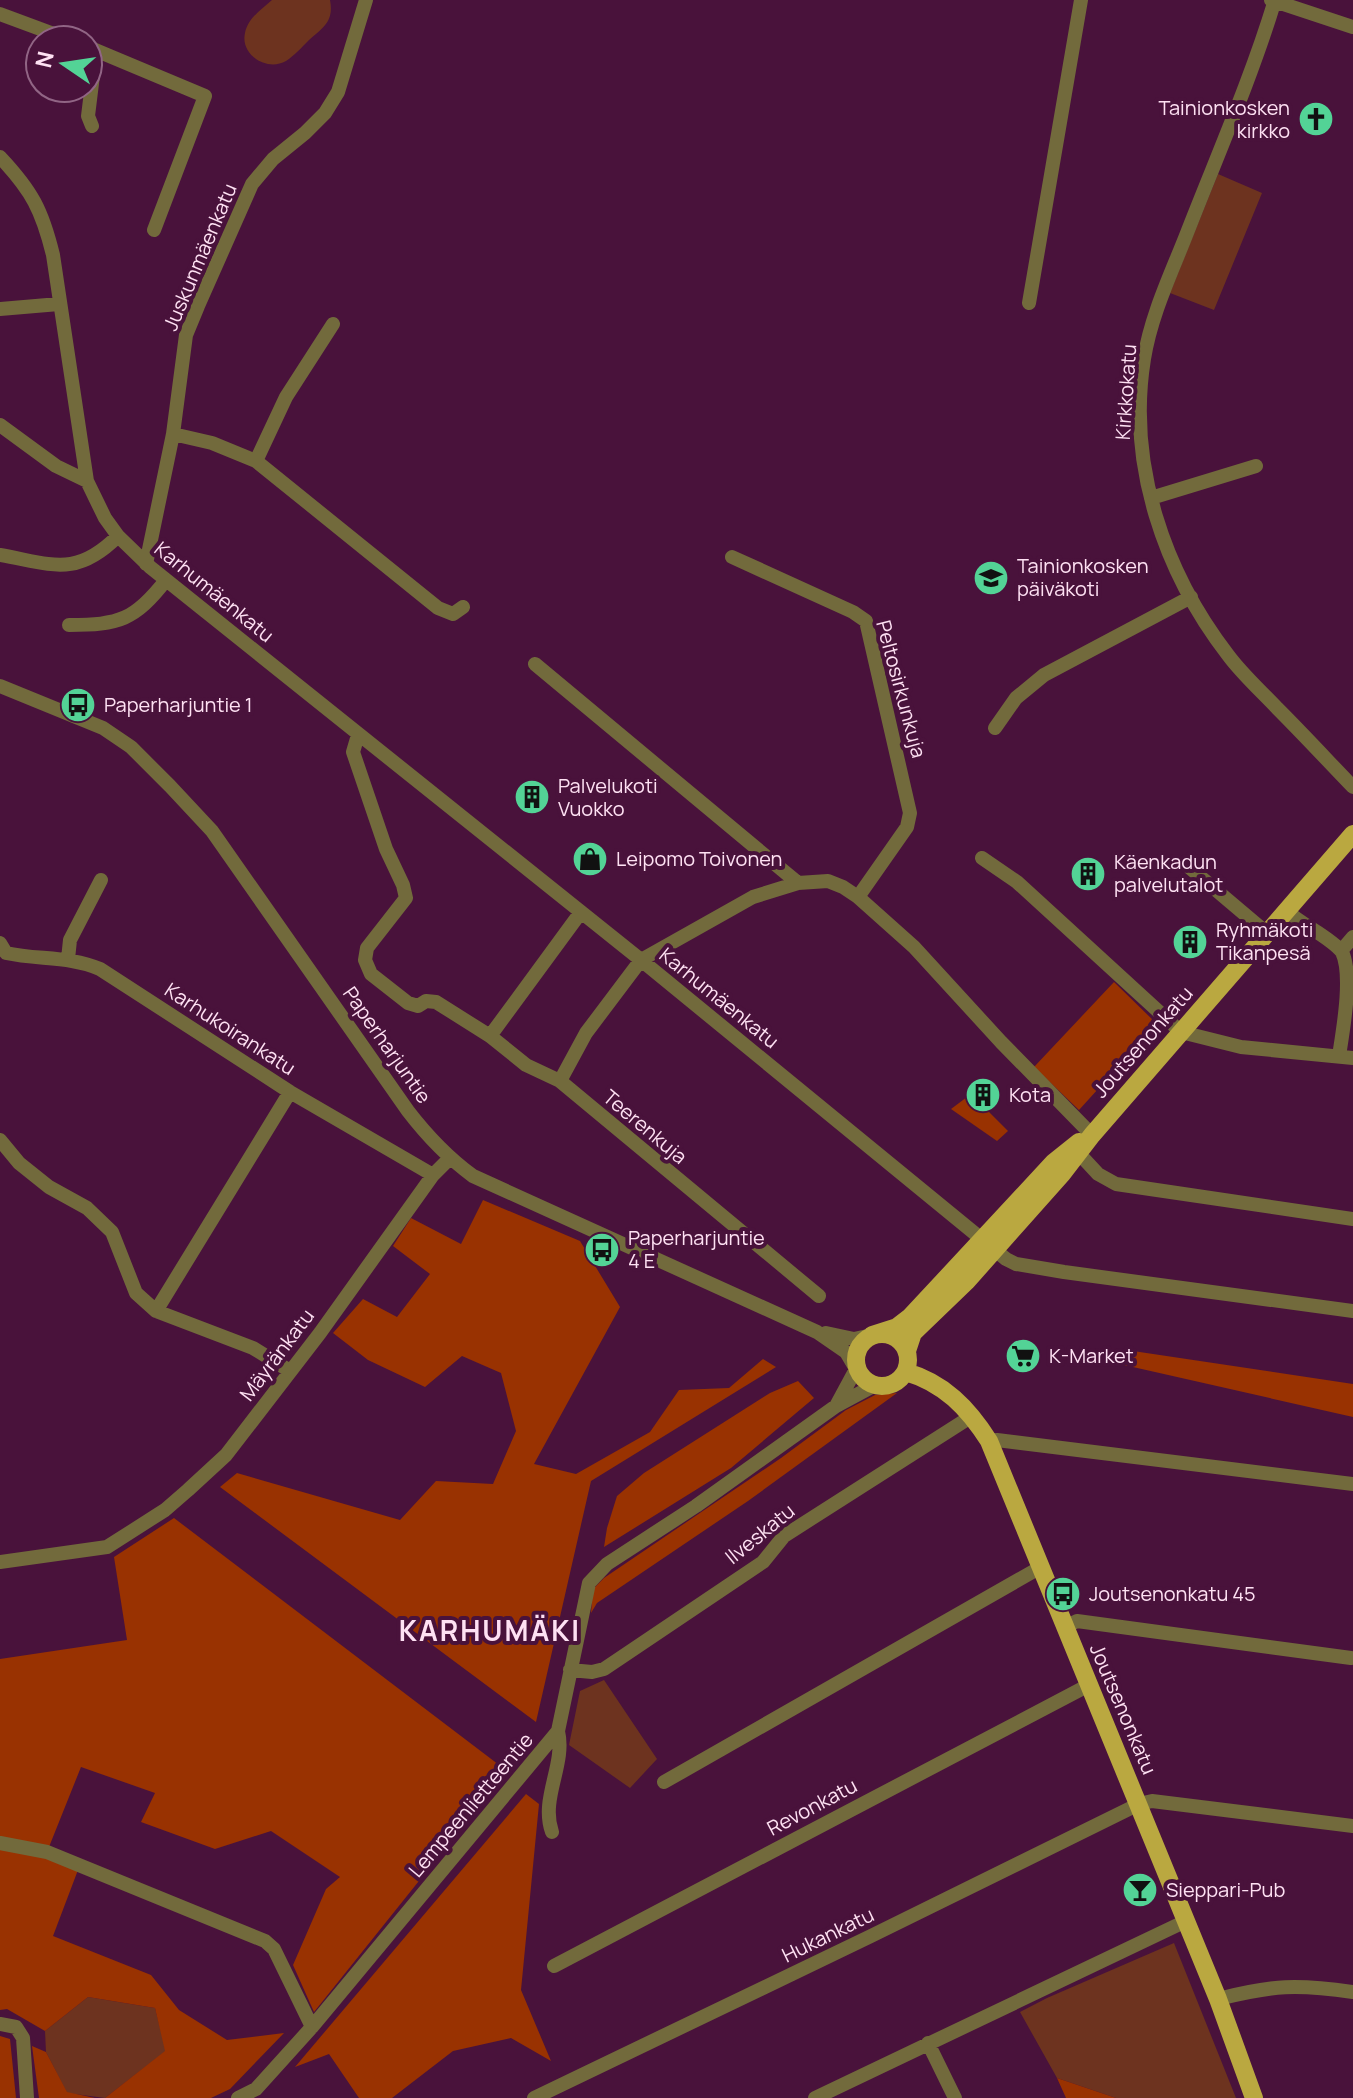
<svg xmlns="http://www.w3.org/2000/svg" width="1353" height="2098" viewBox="0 0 1353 2098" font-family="Manrope,sans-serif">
<rect width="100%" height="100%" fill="#49123b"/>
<!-- green -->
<path fill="#6d331f" d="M272,0H330C334,21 324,27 309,40C302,47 294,56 286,61C267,72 240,55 245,33C248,18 261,10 272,0Z
M1218,174L1262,193L1214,310L1170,293Z
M604,1680L657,1759L630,1788L569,1745L580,1691Z
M1174,1943L1236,2098H1116L1057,2078L1020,2012L1047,1998Z
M88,1997L155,2008L166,2051L105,2098L67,2093L46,2052L45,2031Z"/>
<!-- forest -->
<path fill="#993201" d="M1114,982L1157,1024L1079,1110L1034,1067Z
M971,1094L1008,1131L997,1141L951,1109Z
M483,1200L580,1241L620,1307L534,1464L576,1474L650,1432L679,1390L729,1388L763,1359L776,1367L591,1481L536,1722L220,1487L237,1473L400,1520L436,1481L493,1484L516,1431L501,1373L462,1356L425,1387L368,1360L333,1333L363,1299L397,1317L430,1274L393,1246L411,1218L461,1244Z
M1133,1351L1353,1384V1417L1102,1360Z
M798,1381L814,1398L731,1468L604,1547L607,1528L617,1496L644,1473L770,1393Z
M897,1393L748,1501L597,1603L591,1613L593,1589L604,1578L781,1458L846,1410L875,1395Z
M174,1518L507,1771L314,2012L293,1965L326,1889L340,1877L271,1831L215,1849L141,1822L155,1793L81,1767L45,1857L78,1870L53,1936L151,1975L179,2010L227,2040L284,2033L230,2089L211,2098H105L165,2051L155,2008L88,1997L45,2031L7,2009L0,2010V1659L127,1640L114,1557Z
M526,1794L539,1804L521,1990L551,2061L511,2038L453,2051L392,2098H359L329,2054L295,2067Z
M0,2036L10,2039L16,2098H0Z
M32,2046L46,2052L67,2092L95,2098H39Z
M1057,2078L1116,2098H1066Z"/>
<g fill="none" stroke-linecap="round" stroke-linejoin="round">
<!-- minor -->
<path stroke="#726a3c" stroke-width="14" d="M1271,0L1353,27
M1275,0C1251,79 1217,156 1187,233C1171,274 1151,315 1144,359C1127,464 1164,572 1228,655C1242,674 1261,691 1277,708C1303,734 1328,761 1353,787
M0,14L70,40
M88,47L205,96L154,230
M92,126L88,116L96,51
M0,157C32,191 42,210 53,255L87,481L105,518L118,536L150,567L641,960L1006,1259L1016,1264L1064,1272L1353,1311
M1029,303L1081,0
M0,309L59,304
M0,425L56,466L87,481
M173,434L212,443L256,461L438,608L453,614L463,607
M256,461L286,397L333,324
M1151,498L1256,466
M0,555C52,564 76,578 118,536
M732,557L853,612L866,621L910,813L907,827L858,897
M146,564L173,434L186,335L198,306L252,184L273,159L305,133L325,113L338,92L366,0
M69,625C119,625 135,620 166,580
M535,664L798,883
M0,686L103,728L131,747L170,786L212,831L408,1111C428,1137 447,1157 473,1176L817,1332L846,1352L856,1369L836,1406
M995,728L1016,698L1044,675L1191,597
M358,735L353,752L386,849L403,885L406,898L367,948L365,960L371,974L408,1003L418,1006L426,1001L436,1002L490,1036
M982,858L1017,882L1181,1032L1241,1047L1353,1058
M1190,868L1268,934
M1287,911C1302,925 1330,937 1342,952C1353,975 1343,1030 1339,1056
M0,943L6,953C38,960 70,956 100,969L290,1092L433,1175
M1341,951L1353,937
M68,959L70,940L101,880
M560,1081L526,1065L490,1036L581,912
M0,1140L19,1163L49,1187L87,1208L112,1232L136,1293L156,1311L253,1348L290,1371
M1072,1146L1098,1174L1116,1184L1353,1219
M819,1296L560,1081L586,1033L641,960L753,897L798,883L828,881L843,887L858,897L914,947L1001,1042L1092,1135
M156,1311L290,1092
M826,1333L854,1339L872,1335
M989,1441L997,1440L1353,1484
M0,1562L107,1547L165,1510L188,1490L226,1455L320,1333L433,1175L449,1159
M1065,1627L1077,1621L1351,1658
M570,1670L592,1672L604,1669L763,1562L784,1536L972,1416
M664,1782L1041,1567
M552,1832C540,1798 566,1765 558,1731
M0,1843L47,1852L265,1941L274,1949L312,2027
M554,1966L1089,1685
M1218,1999C1273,1985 1297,1984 1353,1992
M0,2024L16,2027L23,2038L27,2098
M928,2043L955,2098
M238,2098L256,2089L312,2027L558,1731L589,1583L607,1564L696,1506L836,1406L875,1385
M534,2098L871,1936L1139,1804L1152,1801L1353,1826
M815,2098L1186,1921"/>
<!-- major -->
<path stroke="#baa840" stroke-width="18" d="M856 1360a26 26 0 1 1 52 0a26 26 0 1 1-52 0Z
M872,1335L897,1327L910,1317L1054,1162L1079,1142
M907,1351L913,1333L967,1281L1062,1174L1092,1135L1353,834
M906,1372C944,1383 968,1408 989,1441L1218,1999L1254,2098"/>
</g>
<!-- icons -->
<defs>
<symbol id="church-disc" viewBox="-11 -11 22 22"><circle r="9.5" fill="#53d396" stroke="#49123b"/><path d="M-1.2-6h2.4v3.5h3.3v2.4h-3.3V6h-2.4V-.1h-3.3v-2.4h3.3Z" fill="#111"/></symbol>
<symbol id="school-disc" viewBox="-11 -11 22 22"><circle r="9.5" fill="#53d396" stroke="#49123b"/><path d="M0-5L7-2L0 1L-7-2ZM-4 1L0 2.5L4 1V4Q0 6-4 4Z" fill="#111"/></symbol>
<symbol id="bus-disc" viewBox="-11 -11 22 22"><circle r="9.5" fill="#53d396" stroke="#49123b"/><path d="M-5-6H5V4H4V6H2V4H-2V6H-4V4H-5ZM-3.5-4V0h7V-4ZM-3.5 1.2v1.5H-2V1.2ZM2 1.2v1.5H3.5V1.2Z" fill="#111"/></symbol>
<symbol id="building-disc" viewBox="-11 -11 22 22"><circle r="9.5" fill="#53d396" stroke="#49123b"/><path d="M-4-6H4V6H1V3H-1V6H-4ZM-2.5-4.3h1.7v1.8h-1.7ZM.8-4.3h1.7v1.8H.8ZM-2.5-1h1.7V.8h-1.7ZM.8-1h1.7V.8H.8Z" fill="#111"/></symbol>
<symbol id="shop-disc" viewBox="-11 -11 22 22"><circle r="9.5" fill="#53d396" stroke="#49123b"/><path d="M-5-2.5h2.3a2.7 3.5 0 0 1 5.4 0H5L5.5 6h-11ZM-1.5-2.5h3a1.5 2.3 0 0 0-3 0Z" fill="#111"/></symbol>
<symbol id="supermarket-disc" viewBox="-11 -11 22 22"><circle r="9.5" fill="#53d396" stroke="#49123b"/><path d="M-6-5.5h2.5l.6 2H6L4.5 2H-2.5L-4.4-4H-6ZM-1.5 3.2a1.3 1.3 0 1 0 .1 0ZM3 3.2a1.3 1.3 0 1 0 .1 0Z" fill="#111"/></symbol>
<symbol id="bar-disc" viewBox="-11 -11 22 22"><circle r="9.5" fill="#53d396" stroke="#49123b"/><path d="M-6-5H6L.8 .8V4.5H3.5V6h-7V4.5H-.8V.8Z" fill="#111"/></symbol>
</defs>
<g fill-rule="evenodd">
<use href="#church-disc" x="1296" y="99" width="40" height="40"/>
<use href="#school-disc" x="971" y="558" width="40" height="40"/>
<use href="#bus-disc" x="58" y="685" width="40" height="40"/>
<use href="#building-disc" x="512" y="777" width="40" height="40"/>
<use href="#shop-disc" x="570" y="839" width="40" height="40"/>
<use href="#building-disc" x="1068" y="854" width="40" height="40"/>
<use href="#building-disc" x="1170" y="922" width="40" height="40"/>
<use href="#building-disc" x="963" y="1075" width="40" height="40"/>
<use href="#bus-disc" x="582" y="1230" width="40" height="40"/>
<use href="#supermarket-disc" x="1003" y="1336" width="40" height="40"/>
<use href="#bus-disc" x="1043" y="1574" width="40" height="40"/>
<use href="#bar-disc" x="1120" y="1870" width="40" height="40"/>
</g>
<g text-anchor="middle" stroke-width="8" stroke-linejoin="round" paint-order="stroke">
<!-- poi labels -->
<g font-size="20" fill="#fee1f3" stroke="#49123b" text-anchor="start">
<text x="1290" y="115" text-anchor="end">Tainionkosken<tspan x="1290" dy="23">kirkko</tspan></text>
<text x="1017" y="573">Tainionkosken<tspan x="1017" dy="23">päiväkoti</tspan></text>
<text x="104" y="712">Paperharjuntie 1</text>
<text x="558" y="793">Palvelukoti<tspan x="558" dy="23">Vuokko</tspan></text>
<text x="616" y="866">Leipomo Toivonen</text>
<text x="1114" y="869">Käenkadun<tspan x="1114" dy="23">palvelutalot</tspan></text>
<text x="1216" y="937">Ryhmäkoti<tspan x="1216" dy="23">Tikanpesä</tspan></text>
<text x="1009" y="1102">Kota</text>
<text x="628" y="1245">Paperharjuntie<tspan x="628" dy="23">4 E</tspan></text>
<text x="1049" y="1363">K-Market</text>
<text x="1089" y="1601">Joutsenonkatu 45</text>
<text x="1166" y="1897">Sieppari-Pub</text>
</g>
<!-- street labels -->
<g font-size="20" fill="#fee1f3" stroke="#49123b">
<text transform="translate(200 257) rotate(-67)" y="7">Juskunmäenkatu</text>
<text transform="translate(1126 392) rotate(-86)" y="7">Kirkkokatu</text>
<text transform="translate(214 592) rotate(39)" y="7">Karhumäenkatu</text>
<text transform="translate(901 689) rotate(75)" y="7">Peltosirkunkuja</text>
<text transform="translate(719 998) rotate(39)" y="7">Karhumäenkatu</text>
<text transform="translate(230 1029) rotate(33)" y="7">Karhukoirankatu</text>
<text transform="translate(1143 1042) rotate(-49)" y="7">Joutsenonkatu</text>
<text transform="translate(387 1045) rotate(55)" y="7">Paperharjuntie</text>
<text transform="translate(645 1127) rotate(40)" y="7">Teerenkuja</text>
<text transform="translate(277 1355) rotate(-53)" y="7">Mäyränkatu</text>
<text transform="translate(760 1534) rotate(-39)" y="7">Ilveskatu</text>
<text transform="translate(1123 1709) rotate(67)" y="7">Joutsenonkatu</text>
<text transform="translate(471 1805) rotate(-50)" y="7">Lempeenlietteentie</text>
<text transform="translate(812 1807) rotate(-28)" y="7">Revonkatu</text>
<text transform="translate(828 1935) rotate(-26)" y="7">Hukankatu</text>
</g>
<!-- district labels -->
<g font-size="28" font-weight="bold" letter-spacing="2" fill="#fee1f3" stroke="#49123b">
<text x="490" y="1641">KARHUMÄKI</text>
</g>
</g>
<!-- north arrow -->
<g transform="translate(64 64) rotate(283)"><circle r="38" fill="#49123b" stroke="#916585" stroke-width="2"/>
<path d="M0-6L14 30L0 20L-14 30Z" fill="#53d396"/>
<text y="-12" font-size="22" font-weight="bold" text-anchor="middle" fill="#fee1f3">N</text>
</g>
</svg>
